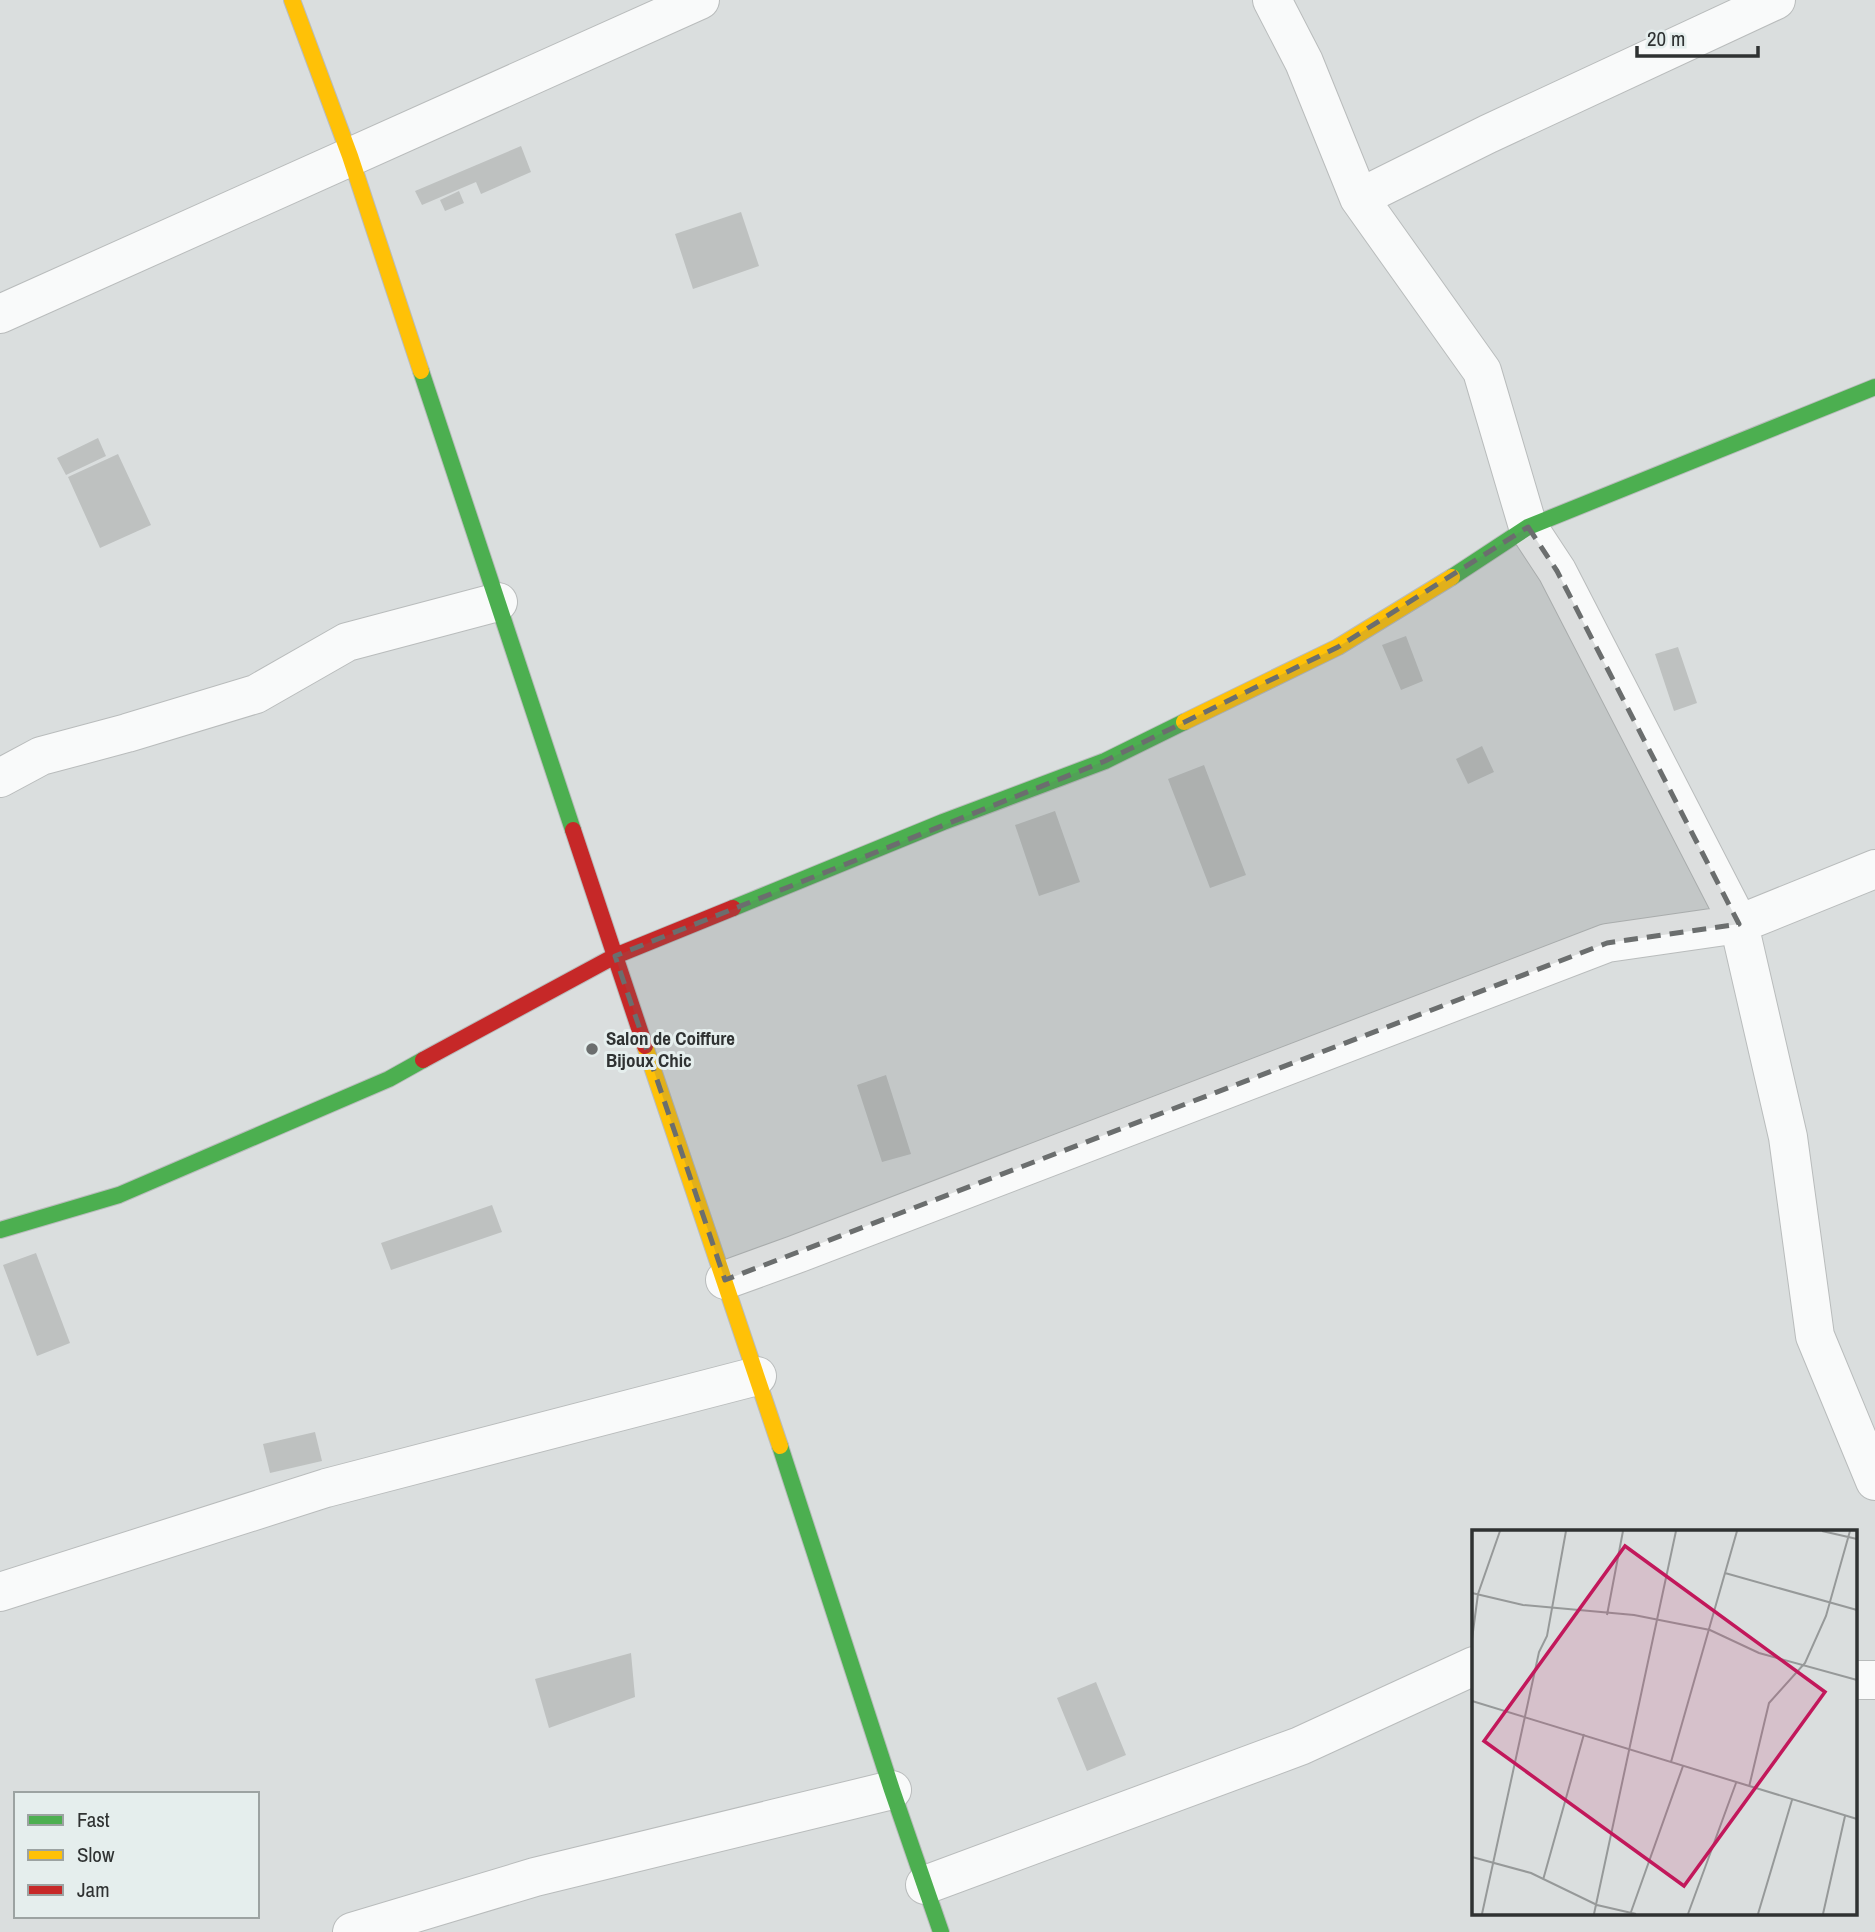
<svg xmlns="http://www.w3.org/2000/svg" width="1875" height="1932" viewBox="0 0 1875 1932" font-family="'Archivo Narrow',sans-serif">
<rect width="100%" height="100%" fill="#dadede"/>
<!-- building -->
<path fill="#bec1c0" d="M521,146L531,172L481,194L476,182L422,205L415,191Z
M459,191L464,203L445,211L440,200Z
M741,212L759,266L693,289L675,234Z
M98,438L106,456L66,475L57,458Z
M118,454L151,525L100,548L68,477Z
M1406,636L1423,681L1401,690L1382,645Z
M1678,647L1697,703L1674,711L1655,654Z
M1482,746L1494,772L1468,784L1456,759Z
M1204,765L1246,875L1210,888L1168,779Z
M1055,811L1080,882L1039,896L1015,825Z
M886,1075L911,1154L882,1162L857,1085Z
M492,1205L502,1232L391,1270L381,1243Z
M36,1253L70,1343L37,1356L3,1265Z
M315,1432L322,1461L270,1473L263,1444Z
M631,1653L635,1697L549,1728L535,1679Z
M1096,1682L1126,1755L1087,1771L1057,1698Z"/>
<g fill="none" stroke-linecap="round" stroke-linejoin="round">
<defs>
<path id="street" d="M1272,0L1304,62L1359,198L1482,371L1528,527L1557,571L1739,924L1788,1137L1815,1336L1875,1481
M1359,198L1488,134L1776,0
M0,314L700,0
M0,778L41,756L127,733L256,694L347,642L498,602
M725,1280L794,1255L1607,943L1739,924L1875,869
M0,1592L326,1488L757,1376
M1856,1680H1875
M925,1885L1300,1746L1474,1666
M352,1932L535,1877L892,1790"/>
<path id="fast" d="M421,371L573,830
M1452,577L1528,527L1875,387
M733,908L943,822L1105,761L1184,722
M0,1230L119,1195L389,1079L423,1060
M780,1446L892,1790L941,1932"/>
<path id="slow" d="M292,0L350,156L421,371
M1184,722L1338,647L1452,577
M645,1046L780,1446"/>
<path id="jam" d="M573,830L645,1046
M423,1060L615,956L733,908"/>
</defs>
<!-- street casing -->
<use href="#street" stroke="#b9bcbc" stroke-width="40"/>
<!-- fast casing -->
<use href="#fast" stroke="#b9bcbc" stroke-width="18"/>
<!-- slow casing -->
<use href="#slow" stroke="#b9bcbc" stroke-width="18"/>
<!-- jam casing -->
<use href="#jam" stroke="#b9bcbc" stroke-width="18"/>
<!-- street -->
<use href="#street" stroke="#f9fafa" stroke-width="38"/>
<!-- fast -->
<use href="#fast" stroke="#4caf50" stroke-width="16"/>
<!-- slow -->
<use href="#slow" stroke="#ffc107" stroke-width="16"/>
<!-- jam -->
<use href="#jam" stroke="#c62828" stroke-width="16"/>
</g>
<!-- marked area -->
<path fill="#6b6e6e" fill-opacity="0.2" stroke="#6b6e6e" stroke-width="5" stroke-dasharray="14 9" stroke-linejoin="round" d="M1528,527L1557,571L1739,924L1607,943L725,1280L615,956L1105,761L1338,647Z"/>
<!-- markers -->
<circle fill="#6b6e6e" stroke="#e5eeed" stroke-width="2.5" cx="592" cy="1049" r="7"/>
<g text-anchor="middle" stroke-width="6" stroke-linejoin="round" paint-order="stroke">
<!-- poi labels -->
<g font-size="19" font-weight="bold" fill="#2f3232" stroke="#e5eeed" text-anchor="start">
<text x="606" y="1045">Salon de Coiffure<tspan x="606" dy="22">Bijoux Chic</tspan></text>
</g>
</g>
<!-- overview -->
<g transform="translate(1472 1530)">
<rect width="385" height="385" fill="#dadede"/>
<path fill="none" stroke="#969999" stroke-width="2" d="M350,1L385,9M253,43L385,80M0,63L51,75L162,85L238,100L287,123L385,150M135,85L151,1M0,109L6,64L28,1M0,171L385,289M199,232L265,1M277,257L297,173L333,133L354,86L378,1M0,327L59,343L125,375L164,384M71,350L112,204M159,382L211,236M10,384L67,122L75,106L94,1M122,384L204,1M216,384L264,253M286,384L320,270M351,384L373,286"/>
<path fill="#c2185b" fill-opacity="0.15" stroke="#c2185b" stroke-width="3.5" d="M153,16L353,162L212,356L12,211Z"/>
<rect width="385" height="385" fill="none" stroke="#2f3232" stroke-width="3.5"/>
</g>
<!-- legend -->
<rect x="14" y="1792" width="245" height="126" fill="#e5eeed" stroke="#9ca3a2" stroke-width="2"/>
<rect x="28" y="1815" width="35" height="10" fill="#4caf50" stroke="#9ca3a2" stroke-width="2"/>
<text x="77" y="1827" font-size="21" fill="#2f3232">Fast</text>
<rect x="28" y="1850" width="35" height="10" fill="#ffc107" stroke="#9ca3a2" stroke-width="2"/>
<text x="77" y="1862" font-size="21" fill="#2f3232">Slow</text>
<rect x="28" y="1885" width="35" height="10" fill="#c62828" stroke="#9ca3a2" stroke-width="2"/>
<text x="77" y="1897" font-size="21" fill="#2f3232">Jam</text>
<!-- scale -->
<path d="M1637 46v10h121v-10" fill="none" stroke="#2f3232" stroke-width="3.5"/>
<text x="1647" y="46" font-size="21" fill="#2f3232" stroke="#e5eeed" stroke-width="5" paint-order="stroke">20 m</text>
</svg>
